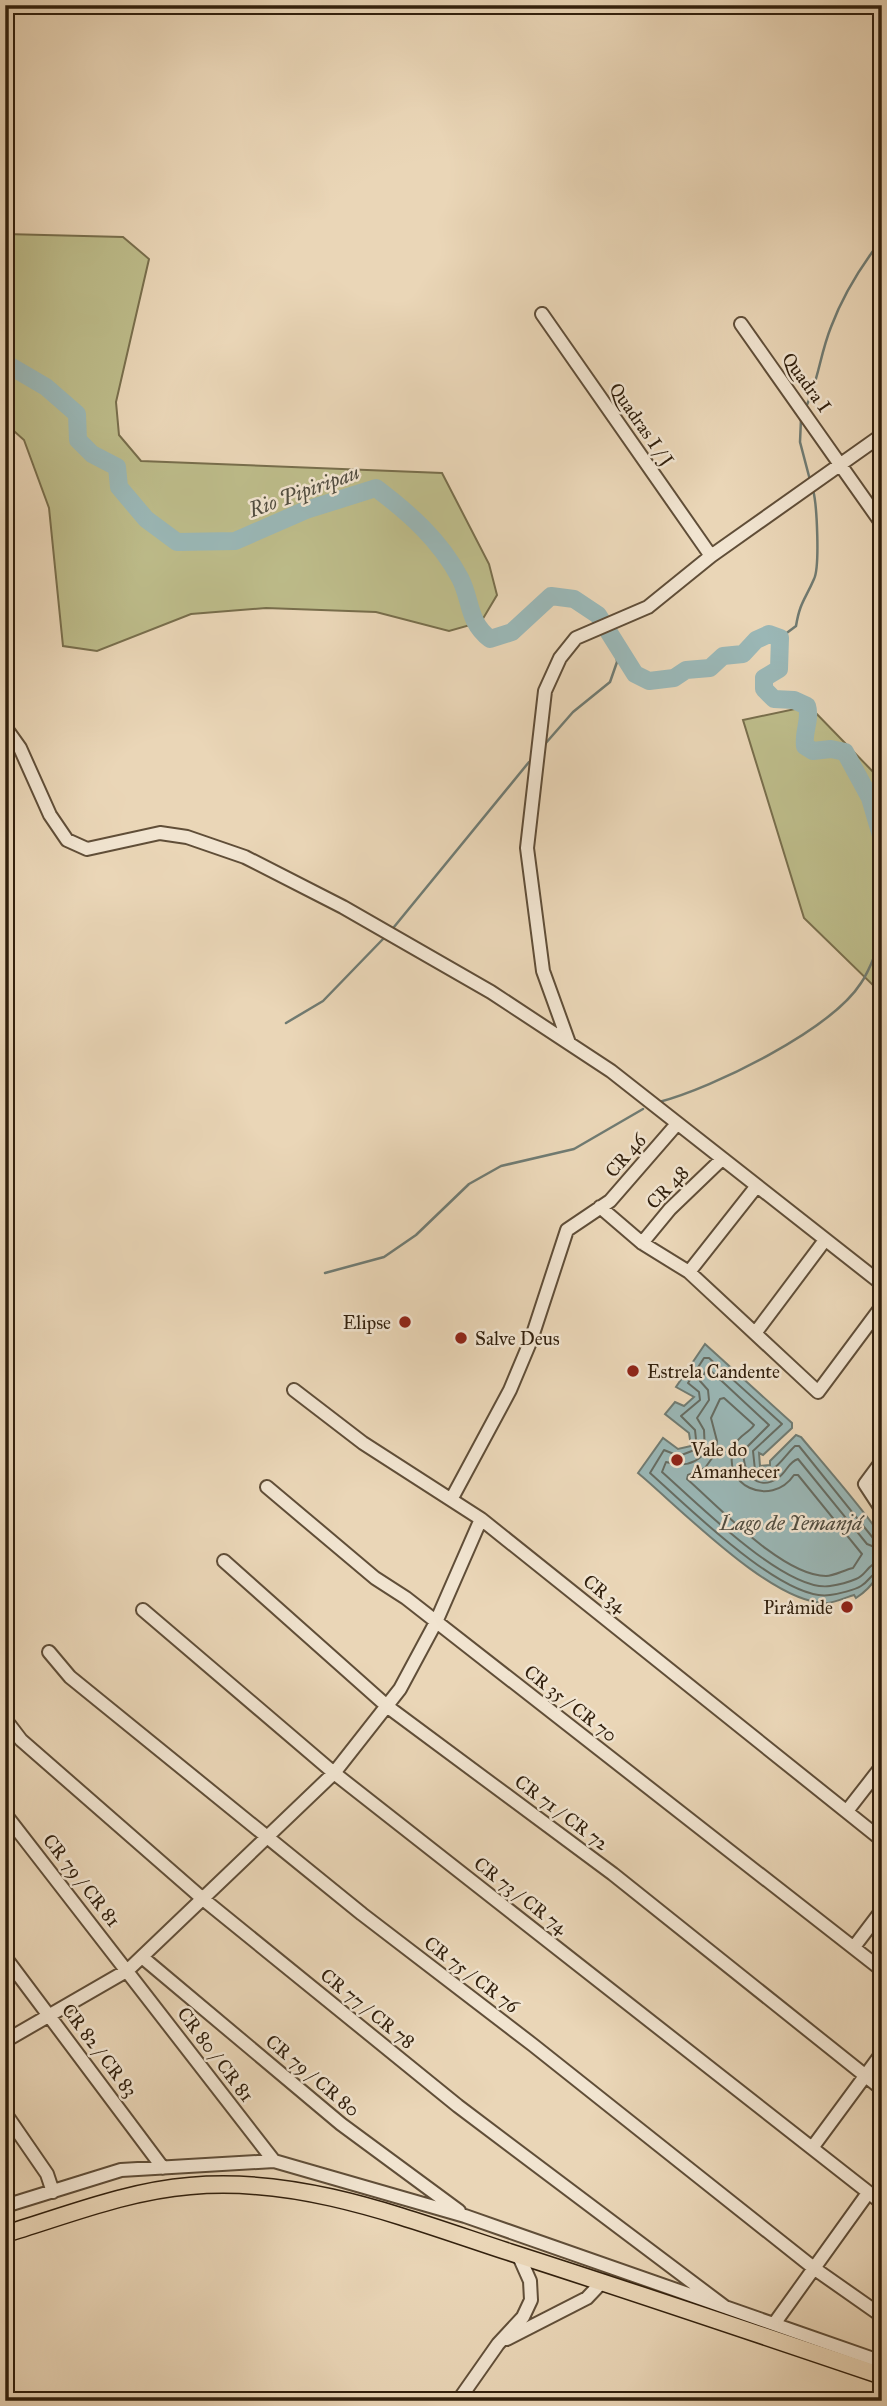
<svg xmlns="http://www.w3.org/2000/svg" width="887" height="2406" viewBox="0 0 887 2406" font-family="'IM FELL Great Primer',serif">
<rect width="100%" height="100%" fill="#ead6b7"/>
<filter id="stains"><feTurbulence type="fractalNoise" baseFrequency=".00286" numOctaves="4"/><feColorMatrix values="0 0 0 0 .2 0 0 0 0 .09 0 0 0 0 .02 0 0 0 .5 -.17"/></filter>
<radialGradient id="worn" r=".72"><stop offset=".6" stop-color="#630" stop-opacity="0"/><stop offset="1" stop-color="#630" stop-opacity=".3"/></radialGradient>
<!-- green -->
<path fill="#bdbc8a" stroke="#786e4c" stroke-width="2" d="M5,234L123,237L149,259L116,402L119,435L141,461L442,473L489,564L497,595L481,622L449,631L376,612L266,608L191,614L97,651L63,646L49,508L24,440L5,423Z
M809,706L882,781V994L804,918L743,720Z"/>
<!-- water -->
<path fill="#9ab7b6" stroke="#707b72" stroke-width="2" d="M705,1344L792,1423V1428L763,1455L759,1453L760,1466L770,1465V1461L796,1435L801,1437C814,1453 878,1526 882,1539C887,1565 877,1584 856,1598L854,1595C847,1597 836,1602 828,1603C774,1606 680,1508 638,1473L663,1438L678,1449L691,1446L689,1433L665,1414L675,1402L684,1406L694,1397L676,1387Z"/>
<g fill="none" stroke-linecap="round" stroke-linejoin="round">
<!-- shore -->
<path stroke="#666c62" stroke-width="2" d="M724,1398L754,1425C749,1433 739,1435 735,1445C718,1485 771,1509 794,1475H798L862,1554L853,1568C844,1570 834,1576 826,1576C783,1576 719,1507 687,1479L688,1475L705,1468L715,1454L717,1441L711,1418L720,1399Z
M882,1541L873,1538L799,1446H795C783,1457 772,1480 755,1470L753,1451L782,1424L709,1358H704L688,1383L699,1392L700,1400L681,1416L695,1430L697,1449L679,1456L664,1450L650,1473C685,1504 784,1603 830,1595C838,1594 855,1590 861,1586C870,1581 871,1572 882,1571
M882,1550L867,1544L798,1459C788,1462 787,1472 778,1478C756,1493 741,1470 744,1450L769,1425L711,1371H706L700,1381L708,1390L709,1400L697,1418L704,1430L705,1452C695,1466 680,1466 666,1462L662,1472C695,1501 786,1593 830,1586C837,1585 849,1582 856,1579C867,1575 867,1563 882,1562"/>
<!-- stream -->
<path stroke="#707b72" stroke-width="2.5" d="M805,409C818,383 820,354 831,327C843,295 861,266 882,239
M801,419L800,442L810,480
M780,638L796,626C800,602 805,600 814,579C820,567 817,504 813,490
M545,744L573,712L610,682L617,662L615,642
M394,927L529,762
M286,1023L323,1001L383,939
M659,1102C713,1088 831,1030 861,983C870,970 875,953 882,939
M325,1273L384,1257L416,1235L469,1184L501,1166L574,1149L643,1109"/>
<!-- river -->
<path stroke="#9ab7b6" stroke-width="18" d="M5,363L46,387L77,414L78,440L92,454L117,467L119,487L146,519L177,542L235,541L306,510L376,488C409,513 440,540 460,578C472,601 467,621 490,639L512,632L551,596L574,599L598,615L635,674L649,681L674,678L686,670L710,668L723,656L743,654L756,640L769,634L780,638L779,669L764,678V689L774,699L794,700L807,706C811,719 803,732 805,746L813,751L831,749L845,752L870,798L882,839"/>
<defs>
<path id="minor" d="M542,314L711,556
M741,324L882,524
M5,727L20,748L50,815L67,840L87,849L160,833L187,837L245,857L343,907L491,992L611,1071L882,1284
M569,1043L543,971L527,848L545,691L560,658L576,638L648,607L711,556L882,435
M600,1207L642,1243L689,1272L818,1392L882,1306
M642,1243L670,1209L721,1160
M689,1272L756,1187
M756,1332L825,1240
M294,1390L363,1443L481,1519L882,1840
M882,1461L865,1484L882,1510
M267,1487L375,1578L406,1598L882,1970
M452,1498L510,1390L531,1340L567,1230L610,1201L676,1125
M224,1561L388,1707L613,1874L882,2089
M143,1610L334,1773L882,2203
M49,1652L70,1677L362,1914L533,2045L815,2269L882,2316
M5,1719L21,1740L203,1899L458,2106L725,2307
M847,1811L882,1766
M5,1814L274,2161
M854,1947L882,1910
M5,1957L163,2168
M142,1957L341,2124L459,2211
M5,2041L128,1970L334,1773L400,1689L436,1622L481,1519
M5,2113L47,2174L53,2192
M812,2148L882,2053
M5,2206L121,2170L274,2161L465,2216L882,2362
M774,2324L868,2193
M507,2339L587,2298L603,2281
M458,2401L498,2344L523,2317L531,2300L530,2281L518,2254"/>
<path id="major" d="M5,2234C65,2216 127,2191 190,2186C301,2176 405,2218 509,2252C634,2292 758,2334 882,2376"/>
</defs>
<!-- minor casing -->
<use href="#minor" stroke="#604e38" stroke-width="16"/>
<!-- major casing -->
<use href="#major" stroke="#32200d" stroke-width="19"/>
<!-- minor -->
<use href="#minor" stroke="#f1e4d0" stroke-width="12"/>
<!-- major -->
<use href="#major" stroke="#ead6b7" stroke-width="16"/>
</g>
<!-- markers -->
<g fill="#8f2418" stroke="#f1e4d0" stroke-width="2.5">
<circle cx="405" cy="1322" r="7"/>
<circle cx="461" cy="1338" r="7"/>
<circle cx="633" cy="1371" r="7"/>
<circle cx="677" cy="1460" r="7"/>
<circle cx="847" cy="1607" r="7"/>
</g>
<g text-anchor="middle" stroke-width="5" stroke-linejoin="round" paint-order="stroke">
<!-- street labels -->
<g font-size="19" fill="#32200d" stroke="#f1e4d0">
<text transform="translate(807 382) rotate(54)" y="7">Quadra I</text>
<text transform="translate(642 424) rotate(55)" y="7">Quadras I / J</text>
<text transform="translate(625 1155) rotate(-49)" y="7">CR 46</text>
<text transform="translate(667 1187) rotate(-46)" y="7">CR 48</text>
<text transform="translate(605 1593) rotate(39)" y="7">CR 34</text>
<text transform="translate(571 1703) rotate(38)" y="7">CR 35 / CR 70</text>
<text transform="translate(562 1812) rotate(37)" y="7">CR 71 / CR 72</text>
<text transform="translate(82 1880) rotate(52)" y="7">CR 79 / CR 81</text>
<text transform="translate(521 1895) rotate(38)" y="7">CR 73 / CR 74</text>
<text transform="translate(472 1974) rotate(37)" y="7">CR 75 / CR 76</text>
<text transform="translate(368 2008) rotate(39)" y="7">CR 77 / CR 78</text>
<text transform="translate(100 2050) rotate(53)" y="7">CR 82 / CR 83</text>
<text transform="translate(216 2054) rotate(53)" y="7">CR 80 / CR 81</text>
<text transform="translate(313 2075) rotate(40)" y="7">CR 79 / CR 80</text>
</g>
<!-- poi labels -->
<g font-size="19" fill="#32200d" stroke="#f1e4d0" text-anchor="start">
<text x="391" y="1329" text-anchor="end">Elipse</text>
<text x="475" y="1345">Salve Deus</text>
<text x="647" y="1378">Estrela Candente</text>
<text x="691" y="1456">Vale do<tspan x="691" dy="22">Amanhecer</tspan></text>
<text x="833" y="1614" text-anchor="end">Pirâmide</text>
</g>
<!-- water labels -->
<g font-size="21" font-style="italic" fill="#514d40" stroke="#f1e4d0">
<text transform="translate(304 491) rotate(-20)" y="7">Rio Pipiripau</text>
<text x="791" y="1530">Lago de Yemanjá</text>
</g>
</g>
<!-- margin -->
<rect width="887" height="2406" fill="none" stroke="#ead6b7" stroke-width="28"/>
<rect x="7" y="7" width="873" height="2392" fill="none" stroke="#32200d" stroke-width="3.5"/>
<rect x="14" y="14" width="859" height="2378" fill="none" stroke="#32200d" stroke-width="2"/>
<rect width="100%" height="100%" filter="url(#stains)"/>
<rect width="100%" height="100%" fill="url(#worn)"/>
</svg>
